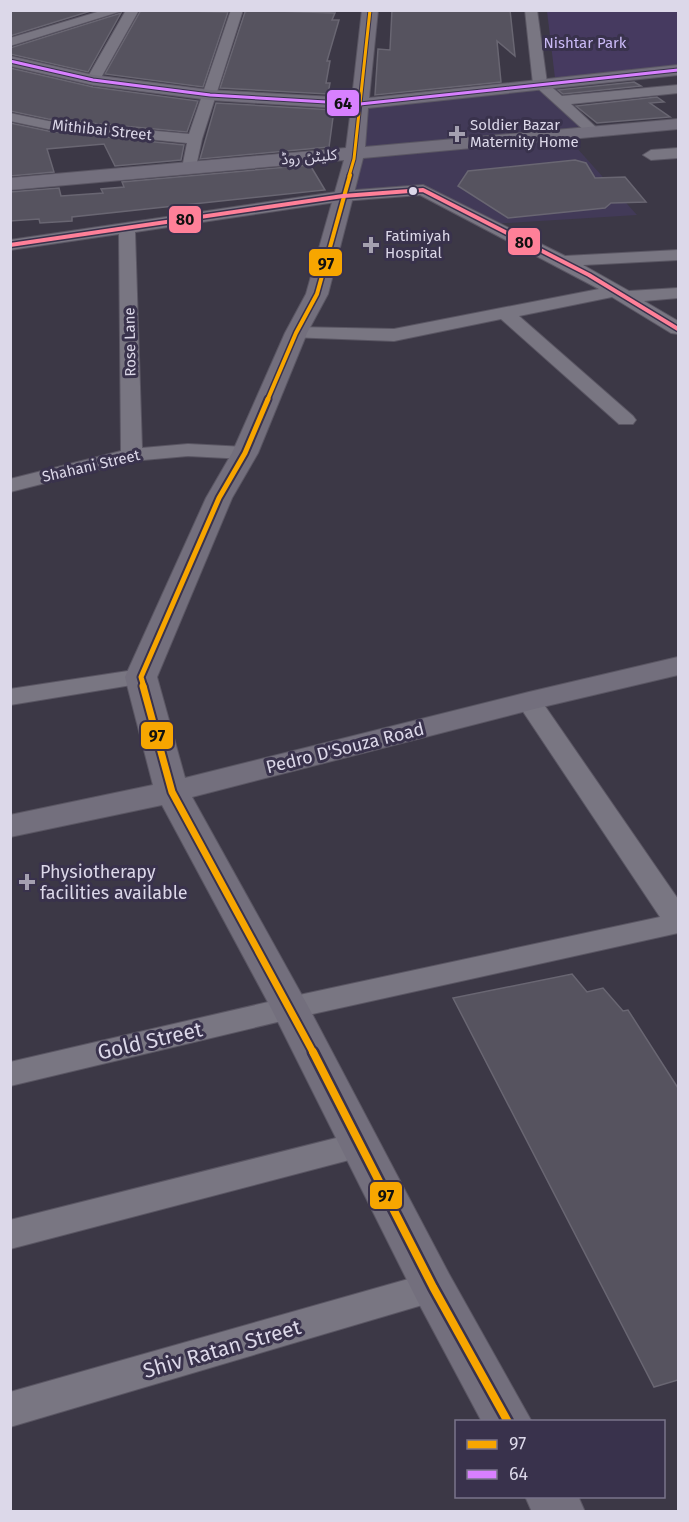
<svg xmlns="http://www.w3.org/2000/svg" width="689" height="1522" viewBox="0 0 689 1522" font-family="'Fira Sans','Noto Sans Arabic',sans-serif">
<rect width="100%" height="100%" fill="#3c3846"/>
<!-- built -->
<path fill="#423a58" d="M540,84L596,134L567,137L637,215L491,224L423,190L343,196L360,104Z"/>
<!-- green -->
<path fill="#463a60" d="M547,11H678V66L555,78Z"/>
<!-- building -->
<path fill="#56535f" stroke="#696672" stroke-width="1.5" d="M10,10H94L10,36Z
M141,10L228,12L203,87L105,74Z
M250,10L335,13L332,20H339L327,61H330L326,83H330L328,94L220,88L245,12Z
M392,10H510L515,56L497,41L501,82L375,95L378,49L390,50Z
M121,13L88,72L10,54V48Z
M10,68L93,87L198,101L187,132L48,119L10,111Z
M634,82L641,86L563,94L558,90Z
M657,97L664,102L650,103L670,117L597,123L576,106Z
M216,103L334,110L329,147L200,159Z
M10,123L48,131L184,145L181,160L115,166L104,144L47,149L54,172L10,176Z
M575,160L586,163L595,178L625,177L646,202L611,203L605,208L508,218L458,186L468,171Z
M310,165L325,190L72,217V221L40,223L39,219L10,221V192L59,188L61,196L103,193L101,189L124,187L122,182Z
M572,974L587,992L603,988L623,1011L628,1010L678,1088V1380L654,1387L453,998Z"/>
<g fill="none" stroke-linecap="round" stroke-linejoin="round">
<defs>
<path id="street" d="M104,10H125L10,46V38Z
M126,10H139L98,83H88L86,80Z
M231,10H243L202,139L195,171L190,173L182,168L187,143L48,129L10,121V113L48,121L189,134Z
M525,10H537L547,83L562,96L678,85V93L571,104L600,131L598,134H588L533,84Z
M678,148V158L651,160L643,155L651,150Z
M423,185L565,256L678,250V260L583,265L629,291L678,288V298L644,301L678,321V334L671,333L612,297L519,316L633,416L636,420L633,424H619L501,319L394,341L289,337L287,333L289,329L296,327L394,329L599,289L420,195L343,201L135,232L142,448L188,444L245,447L252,449L256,453L252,457L245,459L188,456L132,461L10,492V479L121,451L119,234L10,250V240L343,191Z
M141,669L150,672L154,677L150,682L10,705V689Z
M529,693L538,696L678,899V933L290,1019L10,1086V1062L290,997L660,917L516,701L520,696Z
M360,1132L372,1136L377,1145L372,1154L10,1249V1220Z
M433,1272L446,1276L452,1287L446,1298L10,1427V1392Z"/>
<path id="secondary" d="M362,10H378L369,98L678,65V75L368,108L365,147L678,119V129L363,158L328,294L307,333L258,453L232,498L157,677L185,778L529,692L678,657V675L534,709L192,797L309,1008L449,1274L532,1422H482L417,1300L271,1008L162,805L10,837V815L153,785L125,677L206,498L232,453L285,333L306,294L344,160L10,190V178L346,148L351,109L210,100L93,85L10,66V56L93,75L210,90L352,98Z
M525,1496H578L585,1512H532Z"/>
</defs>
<!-- street casing -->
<use href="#street" stroke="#5a5663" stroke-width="2"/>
<!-- secondary casing -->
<use href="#secondary" stroke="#5a5663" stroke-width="2"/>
<!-- street -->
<use href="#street" fill="#797682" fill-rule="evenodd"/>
<!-- secondary -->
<use href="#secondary" fill="#736f7d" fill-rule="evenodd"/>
<defs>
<path id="bus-1-far4" d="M349,176L354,159L370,10"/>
<path id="bus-1-far3" d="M267,401L296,333L317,294L350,175"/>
<path id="bus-1-far2" d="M144,687L141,677L219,498L245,453L268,399"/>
<path id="bus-1-far1" d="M143,686L172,792L314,1054"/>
<path id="bus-1" d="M313,1052L433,1287L508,1422"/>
<path id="bus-2" d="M10,61L93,80L210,95L360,104L678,70"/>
<path id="bus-3" d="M10,245L343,196L423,190L589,275L678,329"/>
</defs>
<!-- bus-1-far4 casing -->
<use href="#bus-1-far4" stroke="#39324c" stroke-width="5"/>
<!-- bus-1-far3 casing -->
<use href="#bus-1-far3" stroke="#39324c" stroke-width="7"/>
<!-- bus-1-far2 casing -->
<use href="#bus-1-far2" stroke="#39324c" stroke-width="9"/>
<!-- bus-1-far1 casing -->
<use href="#bus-1-far1" stroke="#39324c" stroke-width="11"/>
<!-- bus-1 casing -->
<use href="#bus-1" stroke="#39324c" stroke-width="13"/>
<!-- bus-2 casing -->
<use href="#bus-2" stroke="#39324c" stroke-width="5"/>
<!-- bus-3 casing -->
<use href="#bus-3" stroke="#39324c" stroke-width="7"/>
<!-- bus-1-far4 -->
<use href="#bus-1-far4" stroke="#f7a600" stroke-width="3"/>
<!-- bus-1-far3 -->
<use href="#bus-1-far3" stroke="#f7a600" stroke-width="4"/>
<!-- bus-1-far2 -->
<use href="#bus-1-far2" stroke="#f7a600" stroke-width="5"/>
<!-- bus-1-far1 -->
<use href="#bus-1-far1" stroke="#f7a600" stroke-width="7"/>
<!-- bus-1 -->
<use href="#bus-1" stroke="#f7a600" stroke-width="8"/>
<!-- bus-2 -->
<use href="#bus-2" stroke="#d880ff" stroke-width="3"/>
<!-- bus-3 -->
<use href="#bus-3" stroke="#ff8098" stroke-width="4"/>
</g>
<!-- markers -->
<g fill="#a4a0b0" stroke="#39324c" stroke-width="2">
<path d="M454 125h6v6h6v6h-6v6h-6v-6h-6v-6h6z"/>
<path d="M368 236h6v6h6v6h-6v6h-6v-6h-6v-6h6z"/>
<path d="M24 873h6v6h6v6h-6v6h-6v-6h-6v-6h6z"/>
</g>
<circle fill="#dcd8e9" stroke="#39324c" stroke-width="2" cx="413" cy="191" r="5"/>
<g text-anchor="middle" stroke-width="6" stroke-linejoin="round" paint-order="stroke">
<!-- far-park labels -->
<g font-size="15" fill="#cabaf6" stroke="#39324c">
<text x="585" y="48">Nishtar Park</text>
</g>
<!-- far-poi labels -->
<g font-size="15" fill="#dcd8e9" stroke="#39324c" text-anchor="start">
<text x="470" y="130">Soldier Bazar<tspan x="470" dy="17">Maternity Home</tspan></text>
<text x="385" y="241">Fatimiyah<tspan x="385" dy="17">Hospital</tspan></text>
</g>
<!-- far-street labels -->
<g font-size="15" fill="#dcd8e9" stroke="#39324c">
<text transform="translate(102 130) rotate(6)" y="5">Mithibai Street</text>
<text transform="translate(309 157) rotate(-5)" y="5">کلیٹن روڈ</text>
<text transform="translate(130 342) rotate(-91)" y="5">Rose Lane</text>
<text transform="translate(91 466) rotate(-13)" y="5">Shahani Street</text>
</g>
<!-- street labels -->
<g font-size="18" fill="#dcd8e9" stroke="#39324c">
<text transform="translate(345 748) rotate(-14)" y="6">Pedro D'Souza Road</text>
</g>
<!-- poi labels -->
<g font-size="18" fill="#dcd8e9" stroke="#39324c" text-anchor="start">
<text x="40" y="878">Physiotherapy<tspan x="40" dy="21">facilities available</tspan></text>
</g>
<!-- near-street labels -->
<g font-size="21" fill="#dcd8e9" stroke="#39324c">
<text transform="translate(150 1041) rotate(-13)" y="7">Gold Street</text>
<text transform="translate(222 1349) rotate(-16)" y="7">Shiv Ratan Street</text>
</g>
</g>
<g stroke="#39324c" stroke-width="2">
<rect x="326" y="89" width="34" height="28" rx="6" fill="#d880ff"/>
<rect x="168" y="205" width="34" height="29" rx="6" fill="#ff8098"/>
<rect x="507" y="227" width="34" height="29" rx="6" fill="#ff8098"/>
<rect x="308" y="248" width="35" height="29" rx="6" fill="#f7a600"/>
<rect x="140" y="721" width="34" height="29" rx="6" fill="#f7a600"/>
<rect x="369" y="1181" width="34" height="29" rx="6" fill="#f7a600"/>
</g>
<g font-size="16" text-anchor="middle" font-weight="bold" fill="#111">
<text x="343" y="109">64</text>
<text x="185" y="225">80</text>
<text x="524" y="248">80</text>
<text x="326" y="269">97</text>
<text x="157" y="741">97</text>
<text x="386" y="1201">97</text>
</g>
<!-- border -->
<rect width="689" height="1522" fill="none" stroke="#dcd8e9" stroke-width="24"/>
<!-- legend -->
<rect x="455" y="1420" width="210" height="78" fill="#39324c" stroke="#7a748b" stroke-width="1.5"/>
<rect x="467" y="1440" width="30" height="9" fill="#f7a600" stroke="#7a748b" stroke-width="1.5"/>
<text x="509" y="1450" font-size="18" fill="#dcd8e9">97</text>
<rect x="467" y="1470" width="30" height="9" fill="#d880ff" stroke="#7a748b" stroke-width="1.5"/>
<text x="509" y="1480" font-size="18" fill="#dcd8e9">64</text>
</svg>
